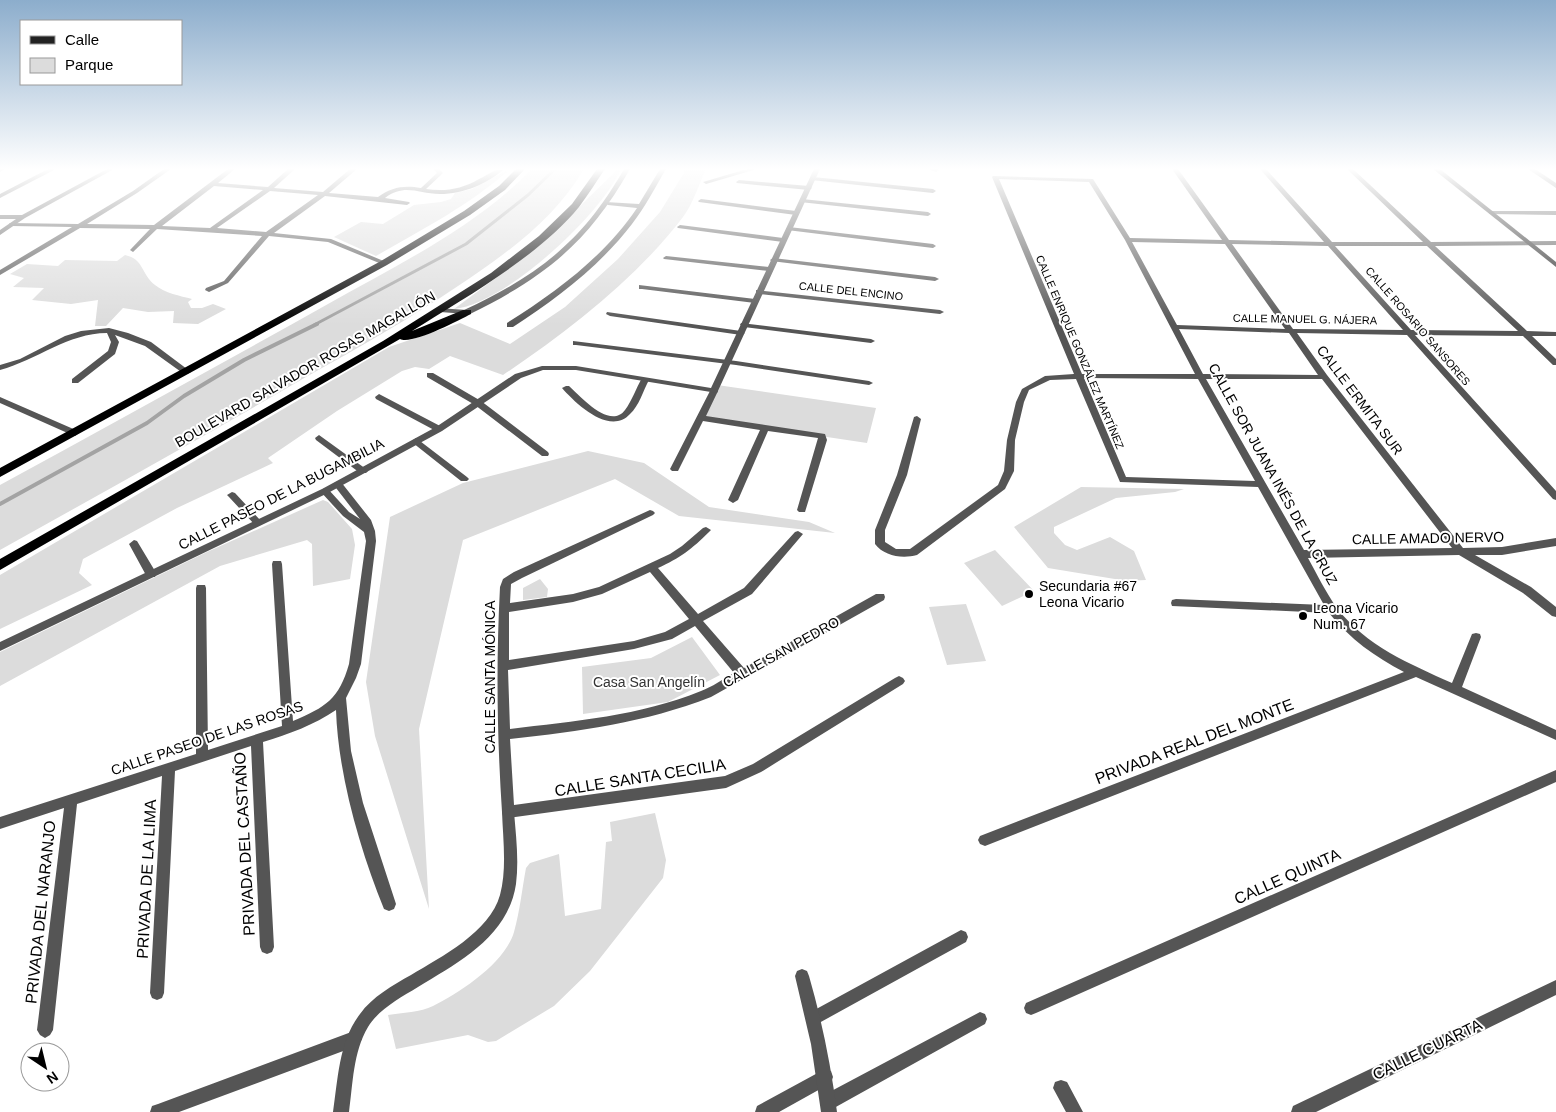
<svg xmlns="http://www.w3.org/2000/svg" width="1556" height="1112" viewBox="0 0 1556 1112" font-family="Arial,sans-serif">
<rect width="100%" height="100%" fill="#fff"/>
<!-- green -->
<path fill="#dcdcdc" d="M510,169C470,205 423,229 376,256L334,237L361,222L383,224L414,205L441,202L451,199L455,193L472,189Z
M532,169H584C554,220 507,253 458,286C409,319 358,348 306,377C205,436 102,493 0,550V485C110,425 219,365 328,304C399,264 474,228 532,169Z
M618,169H621C601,215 505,304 454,309L539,246Z
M684,169H706C699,184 693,204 683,217C636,279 567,332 503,375L450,356L429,369L415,367L402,371L337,411L268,458L273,463L177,508L83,559L79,573L92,585L0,629V575L389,347L460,323L510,344L565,307L618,259L660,212L684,173Z
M125,255C144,259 141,274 155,285C165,293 180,296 192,299L188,302L191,308H202L213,304L226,309L198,324L173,323L174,311L148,312L123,308L106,326H95L98,300L71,304L32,300L44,288L13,287L24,278L10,274L27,264L58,266L65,260L117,261Z
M717,385L876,408L867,443L700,418Z
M588,451L644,463L709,507L809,522L835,533L679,516L615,479L463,540L419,729L429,909L375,736L366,682L390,517L463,483Z
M1081,487L1184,489L1175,492L1116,498L1054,527V533L1065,545L1077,550L1110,537L1134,551L1146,580L1127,581L1048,568L1014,527Z
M323,500L328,502L352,529L355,545L350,579L313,586L312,544L307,540L220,566L0,686V652L207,552Z
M995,550L1034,591L1002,606L964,563Z
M540,579L548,589L547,597L523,600V588Z
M966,604L986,661L947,665L929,607Z
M692,637L720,675L668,702L583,714L582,667L651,658Z
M655,813L666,860L663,878L590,971L554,1006L496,1041L488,1042L468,1035L396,1049L388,1015C402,1013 421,1012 433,1006C461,992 505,963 514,932C520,911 522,889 526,868L530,863L559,854L565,916L601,909L606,842L612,841L610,822Z"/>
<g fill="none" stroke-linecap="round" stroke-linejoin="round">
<!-- stream-far1 -->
<path stroke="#a3a3a3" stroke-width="3" d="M314,325L466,244L528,195L555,169"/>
<!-- stream -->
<path stroke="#a3a3a3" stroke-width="4" d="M0,504L147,423L184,396L244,360L317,324"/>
<!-- minor -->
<path fill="#555" fill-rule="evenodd" d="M0,169H5L0,172Z
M48,169H56L0,198V194Z
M164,169H171L137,193L87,224L154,225L228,169H235L218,183L268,187L288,169H295L274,188L323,192L350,169H357L329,193L378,197C392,187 404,185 421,188L437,173L433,169H439L443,173L426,189C445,192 462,189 479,179C488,175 494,169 504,169C487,184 463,194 440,194C418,194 405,183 385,198L409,202L410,203L407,205L325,196L274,233L331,239L386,262V264L384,265L328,242L269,236L228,283L209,292L205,290L206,288L224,281L262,236L157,229L133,252L130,250L131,249L150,229L80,228L0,275V270L72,227L12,226L9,224L10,223L78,224L133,191ZM214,186L263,190L210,228L162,226ZM270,191L318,195L266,232L217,228Z
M660,169H666C655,188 645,207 632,224C600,266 556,299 513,327H507V323C556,292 605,256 637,208L608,205L605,203L606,202L639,204Z
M747,169H757L706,184L703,182Z
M928,169H938L939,170L936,172Z
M1172,169H1178L1229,240L1324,242L1260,169H1266L1332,242H1423L1347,169H1353L1431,242L1556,241V245L1435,246L1527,331L1556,332V336H1532L1556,359V365H1553L1523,336L1415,335L1556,491V500L1553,499L1407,335L1297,333L1327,375L1463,548L1502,547L1556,538V546L1502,555H1475L1531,587L1556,607V617L1552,616L1523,593L1459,555L1308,558C1317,574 1326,593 1337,608C1366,646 1410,664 1452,683L1472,634L1476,633L1480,634L1481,637L1462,687L1556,730V740L1416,677L985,846L980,844L978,840L980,836L1404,672C1375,657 1350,639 1329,613L1172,606L1171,603L1172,600L1176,599L1324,605L1258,487L1120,482L1076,379L1050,380L1029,390L1024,402L1015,440L1014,471L1005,489L917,555C902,559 884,556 875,544V530L897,475L914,417L917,416L921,419L907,475L885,530V542L896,549H910L998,485L1004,471L1007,440L1016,402L1022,389L1045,376L1074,374L992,177L993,176L1093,179L1130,238L1222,240ZM999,179L1089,182L1125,240L1195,374H1082ZM1132,242L1225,244L1285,329L1177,325ZM1232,244L1328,246L1403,330L1293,329ZM1335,246H1427L1518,331L1411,330ZM1179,329L1289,333L1318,375L1203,374ZM1084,378L1198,379L1255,481L1126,477ZM1206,379H1322L1452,548L1304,550Z
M1528,169H1535L1556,183V188Z
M813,177L933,189L936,191L933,193L811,180V178Z
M739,180L809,186L812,188L809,190L737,183L736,182Z
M701,199L796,211L799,213L796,215L699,202L698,201Z
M802,199L928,212L931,214L928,216L800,202L799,201Z
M1492,211H1556V215L1490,214L1489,213Z
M680,225L783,238L786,240L783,242L678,228L677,227Z
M789,227L933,244L936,246L933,248L787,230L786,229Z
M666,256L769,267L772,269L769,271L664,259L663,258Z
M773,258L935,277L939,279L935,281L771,261L770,260Z
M639,285L755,299L759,301L755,303L642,289H639Z
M756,290L940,310L944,312L940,314L759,294H756Z
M437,308L467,310L471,312L467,314L440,312H437Z
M607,312L741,331L745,333L741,335L610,316L606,314Z
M741,323L871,339L875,341L871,343L744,327L740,325Z
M109,328L128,333L151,342L191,372L187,374H184L145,346L115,335L119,342L115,354L78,383H72V379L108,351L111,342L107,333C68,333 37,360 0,370V365L20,359L65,336L81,331Z
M573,341L736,361L869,381L873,383L869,385L736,365L576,345H573Z
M427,373H433L481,401L548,452L549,454L548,456H542L475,405L427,377Z
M642,378H648L649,380C643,391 639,406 630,414C610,436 576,404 562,388L566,386H569C581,397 610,430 625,410C632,401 636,388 642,378Z
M711,389H717L718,391L706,416L825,434L827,440L805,512H799L797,510L818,438L768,431L738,500L733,503L728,500L760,430L703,421L678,471H672L670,469Z
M379,394L442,427L443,429L439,432L436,431L376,399L375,397Z
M0,397L78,431L79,433L75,436L72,435L0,403Z
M319,435L366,469L368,471L366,473H360L316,440L315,438Z
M416,438L467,477L469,479L467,481H461L413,443L412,441Z
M338,481L341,482L371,520L375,531L376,541L361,664L356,678L346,698L351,751L363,803L396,904L394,909L389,911L384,909C360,850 338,774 336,710C314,725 289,734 263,742L274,947L272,952L267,954L262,952L260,947L251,746L175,771L164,993L162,998L157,1000L152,998L150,993L162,776L77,804L53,1030L50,1035L45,1038L40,1035L37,1030L64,808L0,829V817L196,754V588L197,585H205L206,588L208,750L282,726L272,564L273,561H281L282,564L293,721C326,707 339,699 349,664L366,541L364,532L343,516L320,491L325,488L328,489L349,512L360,519L333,484Z
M232,492L235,493L261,521L263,523L261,525H255L229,497L227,495Z
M650,510L653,511L655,513L653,515L522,578L511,584L510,603L573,594L599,587L670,554L682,546L703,528L706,527L711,530L709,532C692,549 680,558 658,568L698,614L744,588L795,532L798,531L803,534L752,594L703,621L744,668L876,594H884L885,597L884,600L711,697C644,723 581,731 510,739L514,805L725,776L753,764L895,678L899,676L903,678L905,681L903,684L761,772L726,788L508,818L503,816L502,812C497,736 496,663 500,587L503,579L514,572ZM650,572L689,619L665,632L634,641L509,660V612L573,602L602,594ZM695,626L734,673C723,679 712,687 701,691C640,716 574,721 510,729L508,670L634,649L672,639Z
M134,540L137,541L155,571L156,574L155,577H147L129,544Z
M1556,770V782L1036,1013L1031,1015L1026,1013L1024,1008L1026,1003Z
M961,930L966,932L968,937L966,942L819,1023L814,1025L809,1023L807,1018L809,1013Z
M1556,980V995L1316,1112H1291L1293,1106Z
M980,1012L985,1014L987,1019L985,1024L834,1108L828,1110L822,1108L820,1102L822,1096Z
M354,1031L359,1034L362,1039L359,1044L354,1047L179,1112H150L152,1106L158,1104Z
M825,1069L831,1071L833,1077L831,1083L779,1112H755L757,1106Z
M1061,1080L1067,1082L1083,1112H1066L1053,1088L1055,1082Z"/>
<!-- tertiary -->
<path fill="#555" fill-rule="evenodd" d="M107,169H114L25,218L0,235V230L16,219H0V215H22Z
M624,169H630C588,243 545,277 470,314H464V310C539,275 583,241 624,169Z
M814,169H820L717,393L576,370H543L521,378L442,431L328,493L0,651V642L322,489L436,427L515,374L542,366H576L711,388Z
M508,806L513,808L514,812C516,836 519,860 516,884C508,937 459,962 418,987C400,998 379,1009 368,1027C353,1052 353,1084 349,1112H333C338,1079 339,1041 360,1014C372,997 393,985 411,975C441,957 490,932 500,895C507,869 503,839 502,812L503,808Z
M802,969L807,971L809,976C822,1021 831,1066 837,1112H821L811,1044L795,976L797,971Z"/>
<!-- secondary -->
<path fill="#222" fill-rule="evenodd" d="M1433,169H1440L1556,262V267Z"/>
<!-- trunk -->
<path fill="#000" fill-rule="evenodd" d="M516,169H525L505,190L470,215L387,265L0,477V468L381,261L464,211L499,186Z
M597,169H605C596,182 588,195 579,207C539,256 466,297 412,331L463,310H471V314C457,321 412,345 400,339L0,570V559L383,341L491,273L539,236L572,204Z"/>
</g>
<!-- sky -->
<linearGradient id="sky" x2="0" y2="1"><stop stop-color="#8cadcc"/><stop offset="0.52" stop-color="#fff"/><stop offset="1" stop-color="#fff" stop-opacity="0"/></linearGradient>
<rect width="1556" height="325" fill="url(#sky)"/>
<!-- markers -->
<g fill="#000" stroke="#fff" stroke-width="2">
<circle cx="1029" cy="594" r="5"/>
<circle cx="1303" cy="616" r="5"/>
</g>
<g text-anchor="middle" stroke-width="4" stroke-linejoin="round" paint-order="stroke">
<!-- far-street labels -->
<g font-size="11" fill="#000" stroke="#fff">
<text transform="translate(851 291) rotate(6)" y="4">CALLE DEL ENCINO</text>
<text transform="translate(1305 319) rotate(1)" y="4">CALLE MANUEL G. NÁJERA</text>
<text transform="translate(1418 326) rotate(49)" y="4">CALLE ROSARIO SANSORES</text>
<text transform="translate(1080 352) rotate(67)" y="4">CALLE ENRIQUE GONZÁLEZ MARTÍNEZ</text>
</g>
<!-- street labels -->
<g font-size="14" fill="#000" stroke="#fff">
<text transform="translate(305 369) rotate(-30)" y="5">BOULEVARD SALVADOR ROSAS MAGALLÓN</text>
<text transform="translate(1360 400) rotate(53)" y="5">CALLE ERMITA SUR</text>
<text transform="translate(1273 474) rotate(61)" y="5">CALLE SOR JUANA INÉS DE LA CRUZ</text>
<text transform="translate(281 494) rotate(-27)" y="5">CALLE PASEO DE LA BUGAMBILIA</text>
<text transform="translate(1428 538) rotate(-1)" y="5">CALLE AMADO NERVO</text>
<text transform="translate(781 652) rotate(-29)" y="5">CALLE SAN PEDRO</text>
<text transform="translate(490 677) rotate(-90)" y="5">CALLE SANTA MÓNICA</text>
<text transform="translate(207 738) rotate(-19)" y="5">CALLE PASEO DE LAS ROSAS</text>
</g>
<!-- poi labels -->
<g font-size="14" fill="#000" stroke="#fff" text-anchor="start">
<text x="1039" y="591">Secundaria #67<tspan x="1039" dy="16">Leona Vicario</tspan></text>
<text x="1313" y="613">Leona Vicario<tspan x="1313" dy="16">Num. 67</tspan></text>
</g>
<!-- park labels -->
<g font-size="14" fill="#333" stroke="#fff">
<text x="649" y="687">Casa San Angelín</text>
</g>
<!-- near-street labels -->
<g font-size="16" fill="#000" stroke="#fff">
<text transform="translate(1194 741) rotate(-21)" y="6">PRIVADA REAL DEL MONTE</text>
<text transform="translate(640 777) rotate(-9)" y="6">CALLE SANTA CECILIA</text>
<text transform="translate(244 844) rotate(-93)" y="6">PRIVADA DEL CASTAÑO</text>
<text transform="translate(1287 876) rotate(-24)" y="6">CALLE QUINTA</text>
<text transform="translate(146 879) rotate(-87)" y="6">PRIVADA DE LA LIMA</text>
<text transform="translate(40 912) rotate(-84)" y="6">PRIVADA DEL NARANJO</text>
<text transform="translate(1427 1049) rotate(-26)" y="6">CALLE CUARTA</text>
</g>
</g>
<!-- legend -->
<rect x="20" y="20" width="162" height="65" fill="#ffffff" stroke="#999999"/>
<rect x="30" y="36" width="25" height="8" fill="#222222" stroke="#999999"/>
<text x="65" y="45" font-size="15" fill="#000000">Calle</text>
<rect x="30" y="58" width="25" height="15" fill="#dcdcdc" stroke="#999999"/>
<text x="65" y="70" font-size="15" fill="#000000">Parque</text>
<!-- north arrow -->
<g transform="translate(45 1067) rotate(145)"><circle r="24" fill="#ffffff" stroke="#999999"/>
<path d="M0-4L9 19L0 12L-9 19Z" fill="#000000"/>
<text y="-8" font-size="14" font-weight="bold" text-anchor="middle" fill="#000000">N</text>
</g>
</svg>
